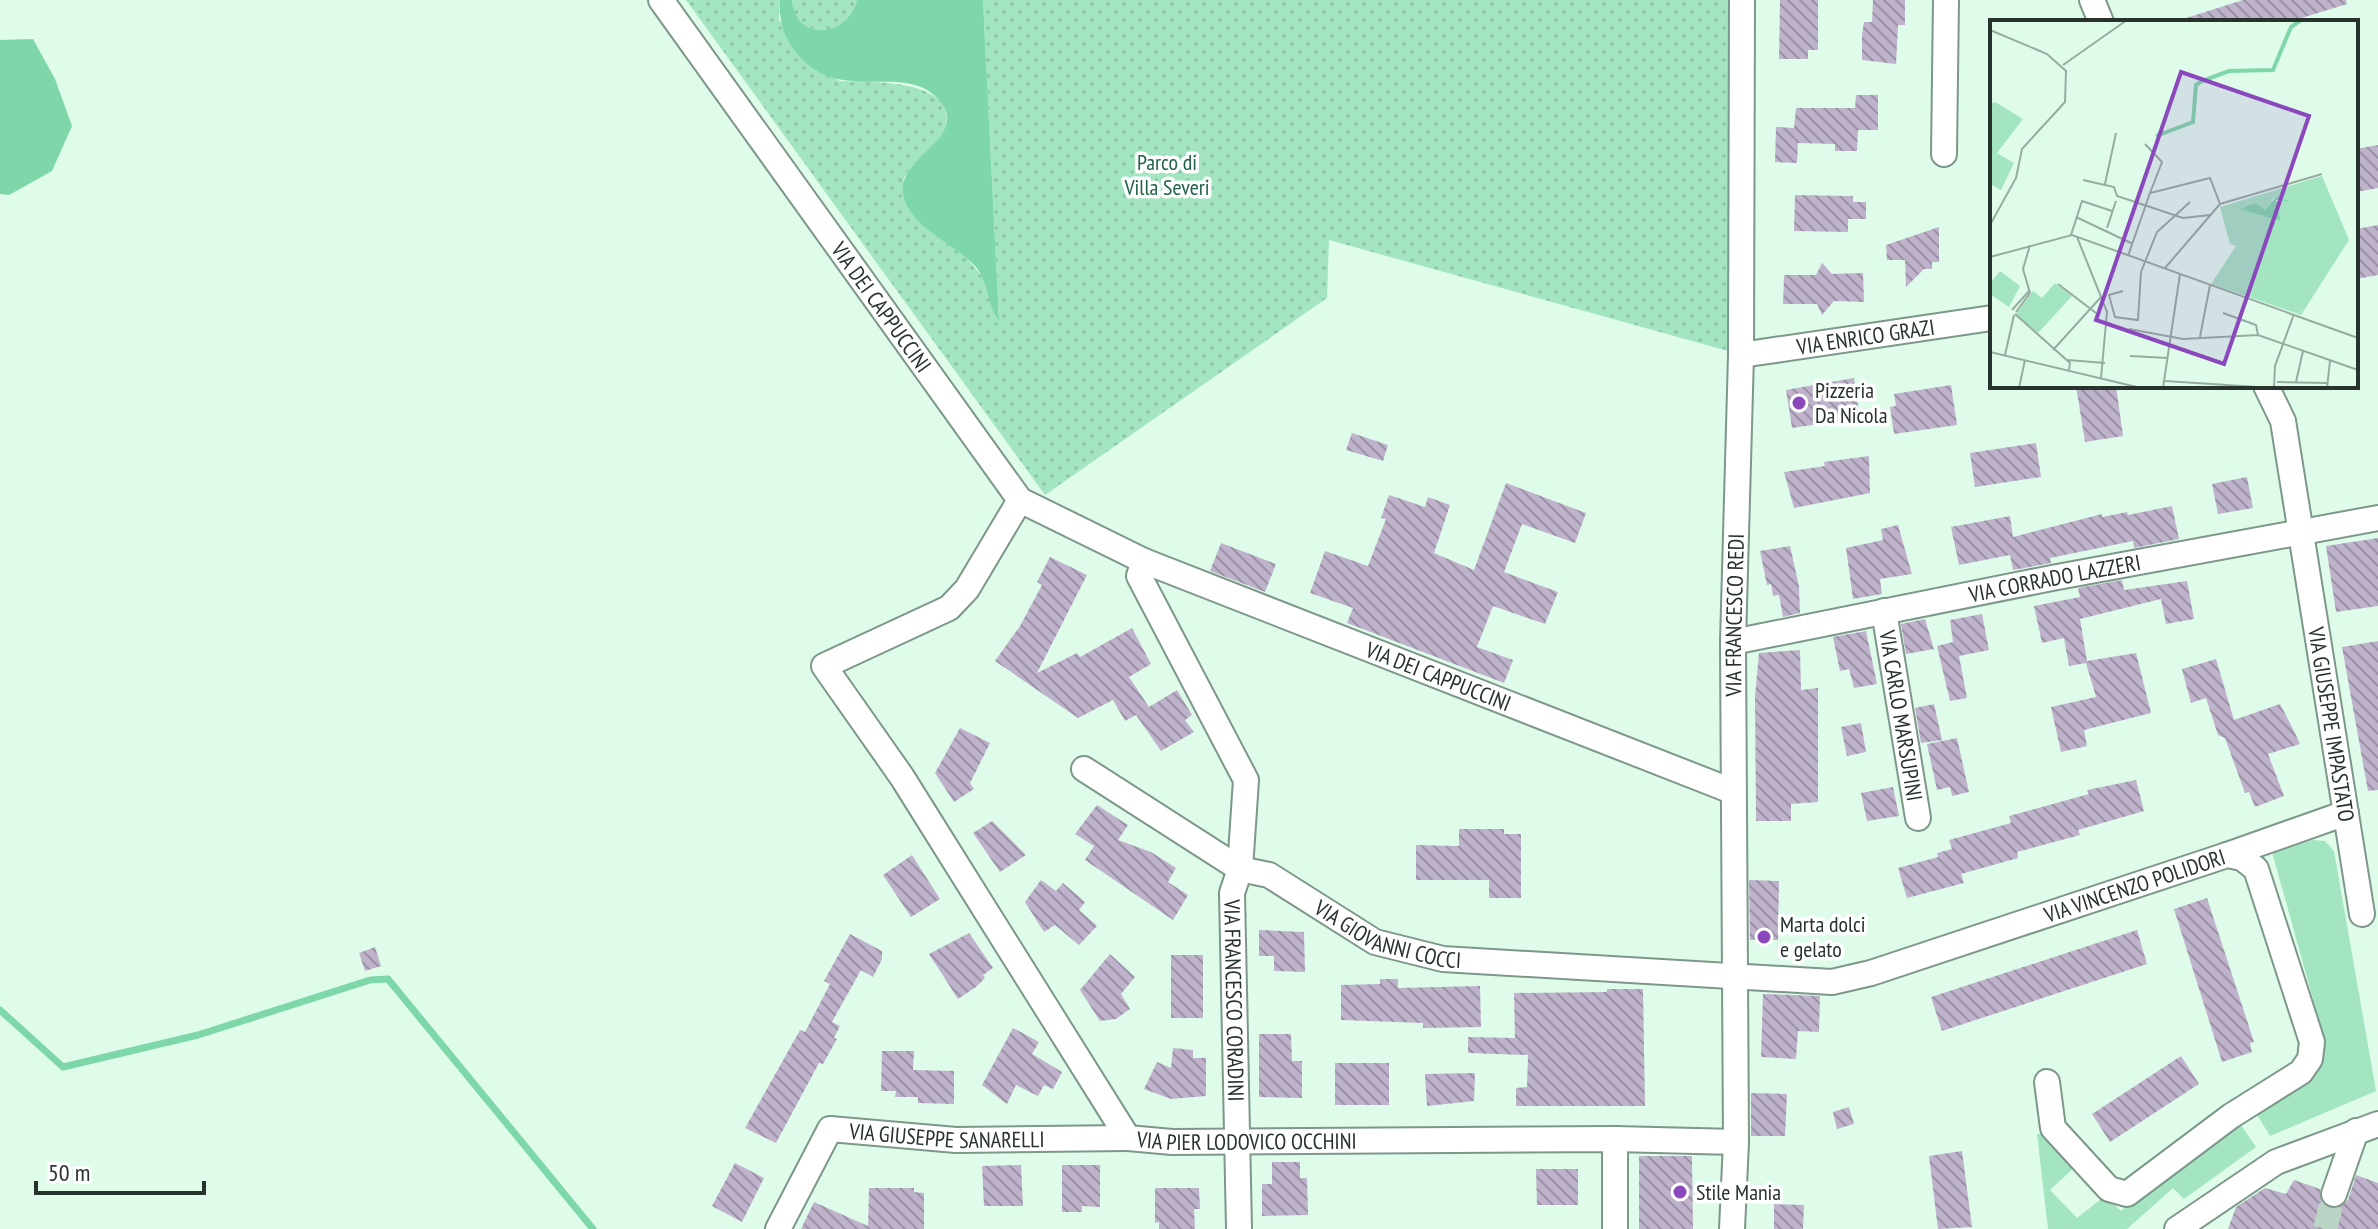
<svg xmlns="http://www.w3.org/2000/svg" width="2378" height="1229" viewBox="0 0 2378 1229" font-family="'PT Sans Narrow',sans-serif">
<defs>
<pattern id="park-dots" width="8" height="8" patternUnits="userSpaceOnUse" patternTransform="scale(2)"><rect width="8" height="8" fill="#a3e4c1"/><path d="M2 2h.1M6 6h.1" fill="none" stroke="#8cc4a6" stroke-width="1.8" stroke-linecap="round"/></pattern>
<pattern id="building-back-hatch" width="6" height="6" patternUnits="userSpaceOnUse" patternTransform="scale(2)"><rect width="6" height="6" fill="#bfb3cc"/><path d="M-1 5l2 2M0 0l6 6M5-1l2 2" fill="none" stroke="#9b92a6"/></pattern>
</defs>
<rect width="100%" height="100%" fill="#dffceb"/>
<!-- grass -->
<path fill="#a3e4c1" d="M2313,840L2325,841L2334,851L2376,1091L2270,1136L2256,1113L2322,1060L2323,1035L2272,852Z
M2239,1122L2256,1147L2184,1199L2173,1188L2127,1229H2048L2037,1134L2046,1133L2076,1166L2050,1190L2077,1218L2105,1196L2121,1211Z"/>
<!-- park -->
<path fill="url(#park-dots)" d="M686,0H780L779,20L839,81C869,83 964,76 944,134C937,152 914,159 903,180L984,279L999,318L983,0H1730L1728,351L1329,240L1327,298L1045,495Z
M792,0H857C848,37 796,43 792,0Z"/>
<!-- water -->
<path fill="#7ed7a9" d="M780,0H792C796,43 848,37 857,0H983L999,321C987,304 989,282 975,266C953,242 908,227 903,193C897,156 977,136 935,96C900,63 837,106 795,51C783,35 779,20 780,0Z
M33,39L55,79L72,126L52,171L9,195L0,194V40Z"/>
<g fill="none" stroke-linecap="round" stroke-linejoin="round">
<!-- stream -->
<path stroke="#7ed7a9" stroke-width="7" d="M0,1010L63,1067L198,1035L370,980L388,979L593,1229"/>
</g>
<!-- building -->
<path fill="url(#building-back-hatch)" d="M1780,0H1818V50H1808V59H1779Z
M1873,0H1905V25H1898L1896,64L1862,60V35L1864,22H1872Z
M2243,0H2346L2347,4L2289,22H2187L2186,18Z
M1856,95H1878V130H1858L1857,151H1835V144L1798,143L1797,163L1775,162L1776,127L1794,128L1796,108H1855Z
M2378,145V188L2356,192V149Z
M1795,195L1853,196V202H1866V219H1848V232L1794,231Z
M2378,225V275L2356,279V229Z
M1939,227V262H1932V269H1924L1906,287L1905,260H1887L1886,245Z
M1822,263L1832,274L1863,273L1864,302L1834,301L1822,315L1817,304H1783L1784,275H1816Z
M1854,378L1860,418L1792,428L1786,390Z
M1951,385L1957,425L1894,434L1890,407L1896,406L1894,394Z
M2076,386H2116L2123,436L2085,442Z
M1352,433L1388,445L1383,461L1346,450Z
M2036,443L2041,477L1975,487L1970,453Z
M1869,456L1870,493L1794,508L1784,472L1825,466L1824,462Z
M2247,477L2253,508L2218,514L2212,484Z
M1506,483L1586,513L1575,543L1522,524L1504,572L1558,592L1545,624L1493,606L1477,647L1513,660L1504,683L1347,623L1353,608L1310,593L1325,551L1368,566L1386,519L1381,518L1389,495L1425,507L1428,497L1450,505L1434,553L1474,570Z
M2172,506L2179,539L2134,548L2133,541L2050,558L2051,563L2013,570L2010,555L1959,565L1951,527L2010,516L2013,537L2102,514V517L2127,512L2128,515Z
M1898,525L1912,574L1880,579L1882,594L1853,599L1846,548L1883,540L1881,529Z
M2378,538V606L2336,612L2326,546Z
M1221,543L1276,564L1265,592L1210,571Z
M1790,546L1799,586L1800,613L1783,617L1779,595L1773,596L1771,584L1767,585L1760,551Z
M1050,557L1087,575L1037,673L1077,653L1080,657L1132,628L1151,664L1129,677L1149,707L1177,690L1192,715L1185,720L1194,732L1161,751L1136,715L1125,721L1113,700L1078,718L995,661L1020,626L1042,585L1037,582Z
M2122,580L2124,590L2187,581L2194,619L2166,624L2161,599L2080,619L2087,661L2136,653L2151,713L2084,730L2087,746L2061,752L2051,707L2096,697L2086,663L2069,666L2064,638L2042,643L2034,606L2080,597L2078,588Z
M1982,614L1989,650L1959,656L1967,698L1950,701L1937,646L1953,642L1950,620Z
M1925,619L1934,649L1906,654L1901,624Z
M1866,631L1877,684L1854,688L1849,669L1840,671L1833,637Z
M2378,641V790L2368,791L2342,647Z
M1800,650L1801,690L1818,688V802L1791,804V821H1756L1755,696L1759,653Z
M2216,659L2234,720L2280,704L2293,729L2300,744L2268,754L2284,796L2255,807L2249,792L2245,793L2225,738L2218,735L2206,698L2191,703L2182,669Z
M1934,704L1942,740L1921,743L1915,708Z
M1861,723L1866,752L1847,756L1841,727Z
M960,728L990,743L970,783L974,789L954,802L935,773Z
M1957,738L1969,792L1952,796L1950,787L1937,790L1927,744Z
M2136,780L2144,811L2078,830L2080,835L2017,852L2018,858L1961,874L1964,883L1907,898L1898,868L1938,857L1937,853L1952,849L1949,840L2011,823L2009,816L2089,794L2087,790Z
M1893,787L1899,816L1867,821L1861,793Z
M1097,805L1128,825L1118,840L1151,852L1176,868L1168,882L1188,895L1173,920L1085,860L1094,846L1075,834Z
M992,821L1026,855L1000,872L973,833Z
M1459,829H1504V834H1521V898H1489V880H1416V845L1459,846Z
M912,855L940,899L911,917L883,875Z
M1041,880L1056,891L1063,883L1085,902L1079,910L1097,926L1079,945L1055,925L1044,932L1025,902Z
M1749,880L1779,881L1778,940H1750Z
M2207,898L2254,1042L2250,1043L2252,1052L2222,1062L2174,909Z
M1259,930L1304,932L1305,972L1274,971V956H1259Z
M2137,930L2147,964L1942,1031L1931,997Z
M969,933L993,968L983,975L985,978L976,987L958,999L929,954Z
M850,934L882,951V959L873,977L861,970L832,1022L840,1026L834,1038L837,1039L823,1064L819,1063L776,1143L745,1128L800,1030L805,1032L830,984L824,981Z
M375,947L381,966L365,971L359,953Z
M1110,954L1135,977L1121,994L1130,1009L1116,1019L1100,1021L1080,990Z
M1171,955H1203V1018H1171Z
M1380,979H1398V988L1480,986L1481,1027L1423,1028V1023L1341,1020V985L1380,984Z
M1607,989H1643L1645,1106H1516V1088L1527,1087L1528,1055L1468,1053V1037L1515,1038L1514,993L1607,992Z
M1763,994L1820,996L1819,1032L1798,1031L1796,1059L1761,1057Z
M1013,1028L1039,1042L1032,1054L1062,1072L1053,1089L1044,1085L1038,1096L1016,1085L1007,1104L982,1085Z
M1259,1034H1291L1292,1061H1302V1098L1259,1097Z
M1173,1048L1193,1050V1058H1206V1096L1171,1099L1144,1089L1157,1062L1171,1068Z
M882,1051H914L913,1070L954,1071V1104L918,1103V1097H895L896,1091H881Z
M2181,1056L2199,1084L2110,1142L2092,1114Z
M1335,1063H1389V1105H1335Z
M1475,1073L1474,1101L1427,1106L1425,1074Z
M1751,1093L1787,1094L1785,1136H1751Z
M1849,1107L1854,1124L1837,1129L1833,1112Z
M1962,1151L1972,1227L1938,1229L1929,1156Z
M1639,1156H1692L1693,1229H1639Z
M1272,1162H1300V1178H1307L1308,1215L1262,1216V1184H1272Z
M735,1163L764,1178L742,1222L712,1206Z
M1021,1165L1023,1206H984L982,1166Z
M1062,1165H1100V1207L1082,1206V1212H1062Z
M1536,1169H1578V1205H1537Z
M2356,1175L2378,1183V1229H2228L2236,1207L2265,1188L2286,1194L2294,1180L2320,1189L2322,1203L2336,1209L2348,1200Z
M869,1188H914V1192L924,1193V1229H801L814,1202L868,1226Z
M1155,1188H1199L1200,1209H1194L1195,1229H1159V1222L1155,1223Z
M1774,1204L1804,1205L1803,1229H1774Z"/>
<g fill="none" stroke-linecap="round" stroke-linejoin="round">
<!-- minor-tunnel -->
<path stroke="#bad4c5" stroke-width="24" stroke-dasharray="24 12" stroke-linecap="butt" d="M2325,1229L2334,1194"/>
<defs>
<g id="minor">
<path id="s1" d="M661,0L1020,500L1144,561L1732,791"/>
<path d="M2092,0L2101,22"/>
<path d="M1944,154L1946,0"/>
<path id="s2" d="M1741,355L1992,318"/>
<path id="s3" d="M2266,386L2283,421L2362,914"/>
<path id="s4" d="M1020,500L967,589L949,608L824,666L902,777L1128,1138L1172,1142L1615,1139L1736,1142"/>
<path id="s5" d="M1144,561L1139,576L1246,780L1240,869L1232,893L1239,1229"/>
<path id="s6" d="M1884,611L1918,818"/>
<path id="s7" d="M1733,642L2052,578L2378,518"/>
<path id="s8" d="M1084,769L1240,869L1269,875L1375,942L1443,959L1832,982L1871,973L2227,855L2242,858L2256,869L2312,1042L2310,1059L2301,1072L2231,1116L2127,1194L2109,1189L2053,1128L2047,1082"/>
<path d="M2227,855L2346,813"/>
<path d="M1615,1139V1229"/>
<path d="M2334,1194L2356,1131"/>
<path id="s9" d="M778,1229L830,1129L956,1140L1128,1138"/>
<path id="s10" d="M1732,1229L1736,1142L1733,642L1741,355L1742,0"/>
<path d="M2177,1229L2276,1162L2378,1124"/>
</g>
</defs>
<!-- minor casing -->
<use href="#minor" stroke="#7d9788" stroke-width="28"/>
<!-- minor -->
<use href="#minor" stroke="#fff" stroke-width="24"/>
</g>
<!-- markers -->
<g fill="#8b48bd" stroke="#fff" stroke-width="3">
<circle cx="1799" cy="403" r="8"/>
<circle cx="1764" cy="937" r="8"/>
<circle cx="1680" cy="1192" r="8"/>
</g>
<g text-anchor="middle" stroke-width="7" stroke-linejoin="round" paint-order="stroke">
<!-- park labels -->
<g font-size="22" fill="#216345" stroke="#fff">
<text x="1167" y="170">Parco di<tspan x="1167" dy="25">Villa Severi</tspan></text>
</g>
<!-- street labels -->
<g font-size="22" fill="#28332d" stroke="#fff">
<text dy="8" stroke="none"><textPath href="#s1" startOffset="378">VIA DEI CAPPUCCINI</textPath></text>
<text dy="8" stroke="none"><textPath href="#s2" startOffset="126">VIA ENRICO GRAZI</textPath></text>
<text dy="8" stroke="none"><textPath href="#s7" startOffset="328">VIA CORRADO LAZZERI</textPath></text>
<text dy="8" stroke="none"><textPath href="#s10" startOffset="614">VIA FRANCESCO REDI</textPath></text>
<text dy="8" stroke="none"><textPath href="#s1" startOffset="1070">VIA DEI CAPPUCCINI</textPath></text>
<text dy="8" stroke="none"><textPath href="#s6" startOffset="106">VIA CARLO MARSUPINI</textPath></text>
<text dy="8" stroke="none"><textPath href="#s3" startOffset="346">VIA GIUSEPPE IMPASTATO</textPath></text>
<text dy="8" stroke="none"><textPath href="#s8" startOffset="1118">VIA VINCENZO POLIDORI</textPath></text>
<text dy="8" stroke="none"><textPath href="#s8" startOffset="350">VIA GIOVANNI COCCI</textPath></text>
<text dy="8" stroke="none"><textPath href="#s5" startOffset="468">VIA FRANCESCO CORADINI</textPath></text>
<text dy="8" stroke="none"><textPath href="#s9" startOffset="230">VIA GIUSEPPE SANARELLI</textPath></text>
<text dy="8" stroke="none"><textPath href="#s4" startOffset="948">VIA PIER LODOVICO OCCHINI</textPath></text>
</g>
<!-- poi labels -->
<g font-size="22" fill="#28332d" stroke="#fff" text-anchor="start">
<text x="1815" y="398">Pizzeria<tspan x="1815" dy="25">Da Nicola</tspan></text>
<text x="1780" y="932">Marta dolci<tspan x="1780" dy="25">e gelato</tspan></text>
<text x="1696" y="1200">Stile Mania</text>
</g>
</g>
<!-- overview -->
<g transform="translate(1990 20)">
<rect width="368" height="368" fill="#dffceb"/>
<path d="M10,251L30,266L19,287L0,274V263Z" fill="#a3e4c1"/>
<path d="M5,82L33,99L7,133L24,143L11,170L0,164V84Z" fill="#a3e4c1"/>
<path d="M332,156L359,220L311,295L221,264L246,226L240,224L230,187ZM284,178L292,179L286,182L291,201L254,189L264,184L275,190ZM65,263L82,276L48,313L26,294L43,271L52,278Z" fill="#a3e4c1" fill-rule="evenodd"/>
<path d="M286,177L302,182L286,180L291,201L250,189L266,183L275,190Z" fill="#7ed7a9"/>
<path fill="none" stroke="#7ed7a9" stroke-width="4" d="M166,116L203,102L206,65L212,61L239,51L283,50L301,7L311,0"/>
<path fill="none" stroke="#96ac9f" stroke-width="2" d="M0,10L57,34L76,51L75,82L32,129L26,158L0,205M73,45L137,0M155,124L172,142L160,173M93,160L124,167L127,176L193,198L220,195M115,164L126,113M86,197L143,224M117,208L126,181M81,215L92,181L122,191M87,217L117,292L111,358M138,236L160,173L220,158L230,184M0,237L82,215L368,318M175,248L230,184L332,154M68,264L106,293M133,271L119,275L125,297L148,300L151,252L167,212L200,182M22,290L40,270M26,292L40,273L33,249L40,225M233,293L266,305L268,315M25,294L80,343L79,350M139,309L193,319L268,315L368,350M210,317L220,265M63,330L112,276M0,332L151,368M15,335L24,295M140,336L178,338M78,340L115,343M175,361L283,368M287,362L337,363M306,362L313,331M29,368L35,340M173,368L190,254M284,368L285,346L304,294M337,368L340,341"/>
<path fill="#8b48bd" fill-opacity="0.15" stroke="#8b48bd" stroke-width="4" d="M191,52L319,96L234,344L106,300Z"/>
<rect width="368" height="368" fill="none" stroke="#28332d" stroke-width="4"/>
</g>
<!-- scale -->
<path d="M36 1181v12h168v-12" fill="none" stroke="#28332d" stroke-width="4"/>
<text x="48" y="1181" font-size="24" fill="#28332d" stroke="#ffffff" stroke-width="6" paint-order="stroke">50 m</text>
</svg>
